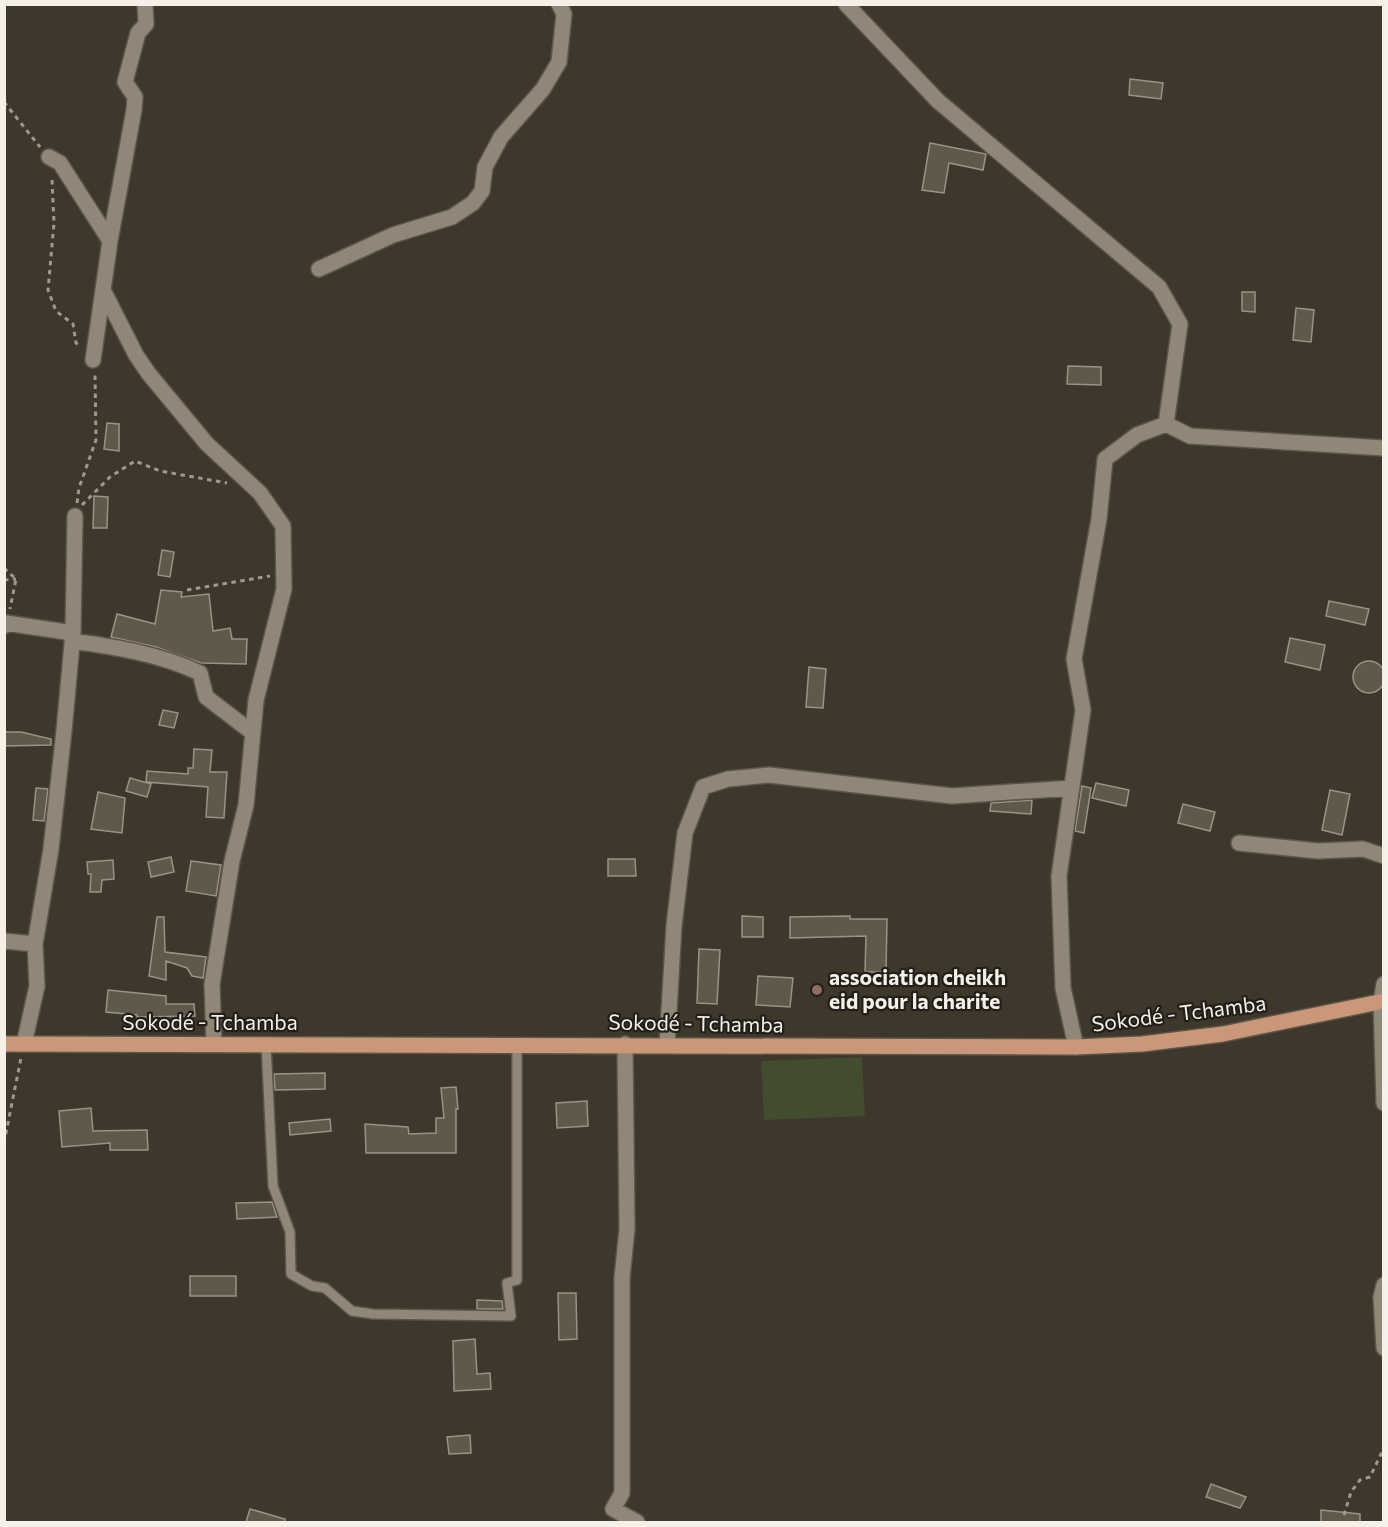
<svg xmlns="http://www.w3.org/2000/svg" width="1388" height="1527" viewBox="0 0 1388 1527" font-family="Commissioner,sans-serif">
<rect width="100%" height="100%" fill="#3e372b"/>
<!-- green -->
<path fill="#424c2e" d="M862,1057L865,1116L764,1120L761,1061Z"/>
<!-- building -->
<path fill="#60584b" stroke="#9b9285" stroke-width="1.5" d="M1130,79L1163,83L1161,99L1129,95Z
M930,143L986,154L983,170L949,163L944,193L922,190Z
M1242,292H1255V312L1242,311Z
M1296,308L1314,310L1311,342L1293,340Z
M1068,366L1101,367V385L1067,384Z
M107,423L119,424V451L104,449Z
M94,496L108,497L107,528H93Z
M162,550L174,552L170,577L158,575Z
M161,590L182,592L181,597L209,594L213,631L230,628L232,639H247L246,664L201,663L156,647L111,637L117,614L155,624Z
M1329,601L1369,609L1365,625L1326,616Z
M1290,638L1325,645L1320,670L1285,662Z
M1353 677a16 16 0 1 1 32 0a16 16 0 1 1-32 0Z
M809,667L826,669L823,708L806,707Z
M163,710L178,713L174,728L159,725Z
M4,732H21L51,739V745L4,746Z
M194,749L212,750L210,772H227L224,818L206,817L208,787L146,782L147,771L188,774V768H193Z
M130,778L151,784L147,797L126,791Z
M1096,783L1129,790L1126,806L1092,798Z
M1082,786L1091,788L1084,833L1075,831Z
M36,788L48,789L44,821L33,820Z
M1330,790L1350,794L1342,835L1322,830Z
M98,792L125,798L122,833L91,829Z
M1032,800L1031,814L990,811L991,803Z
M1183,804L1215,812L1210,831L1178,823Z
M171,857L174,872L151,877L148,862Z
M608,859H635L636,876H608Z
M113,860L114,879L102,880L101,892H90L91,874H88L87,862Z
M191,861L221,865L216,896L186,891Z
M742,916L763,917V937H742Z
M850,916V919H887L886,972H865L866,936L790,938V917Z
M157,917H164L165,952L206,957L203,978L192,976L187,968L166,961V980L149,976Z
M699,949L720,950L717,1004L697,1003Z
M758,976L793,978L790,1007L756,1005Z
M108,990L166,996V1004H194L195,1016L137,1017V1015L106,1012Z
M325,1073V1089L275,1090L274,1074Z
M456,1087L458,1109H456V1153H366L365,1124L408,1127L409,1134L436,1133V1118H444L441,1088Z
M587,1101L588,1126L557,1128L556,1103Z
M91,1108L93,1131L147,1130L148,1150H110V1143L62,1147L59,1111Z
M330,1119L331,1131L290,1135L289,1123Z
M272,1202L277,1217L237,1219L236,1203Z
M190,1276H236V1296H190Z
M558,1293H576L577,1339L559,1340Z
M477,1300L502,1301L503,1309H477Z
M475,1339L477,1374L490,1373L491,1389L454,1391L453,1341Z
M470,1435L471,1453L449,1454L447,1437Z
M1211,1484L1246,1497L1240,1508L1206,1497Z
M250,1509L285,1519V1522H246Z
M1321,1510L1360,1514V1522H1321Z"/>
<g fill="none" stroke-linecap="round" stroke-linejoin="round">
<defs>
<path id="lane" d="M266,1044L273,1186L290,1232L291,1274L312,1286L325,1288L352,1311L373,1314L511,1316L507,1283L517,1280V1045"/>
<path id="street" d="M846,4L938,101L1159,287L1180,324L1166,424
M49,157L60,163L110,241
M319,269L393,235L452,217L473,203L482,191L485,167L501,137L543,89L559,62L564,14L559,4
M103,290L136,355L149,374L207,444L260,493L283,526L284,589L256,700L246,805L232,861L212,984L214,1044
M93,360L110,241L134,110L135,97L125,82L138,33L146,24L145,4
M4,626L6,623L73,633
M72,641C116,647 160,654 200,673L206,697L253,733
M1239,843L1318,851L1363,849L1384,856
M4,941L35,944
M1384,984L1381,1002L1384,1103
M24,1044L37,986L35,944L51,849L64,731L73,633L75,516
M625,1044L627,1229L622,1278V1493L613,1509L637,1522
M667,1045L674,926L685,833L703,787L728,779L769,775L952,796L1072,788
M1076,1047L1063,988L1059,876L1083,710L1074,659L1099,519L1105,459L1137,435L1166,424L1190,436L1384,448
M1384,1285L1381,1297L1384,1348"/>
<path id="primary" d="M4,1044L1076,1047L1142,1044L1223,1034L1384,1001"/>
</defs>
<!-- lane casing -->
<use href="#lane" stroke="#5b554a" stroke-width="12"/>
<!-- street casing -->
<use href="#street" stroke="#5b554a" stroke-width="18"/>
<!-- primary casing -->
<use href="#primary" stroke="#5b554a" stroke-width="18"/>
<!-- path -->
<path stroke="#9f9990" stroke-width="3" stroke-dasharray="4.5 4.5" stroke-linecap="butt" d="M4,102L40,147
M52,180L54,223L48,290L56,311L73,324L76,343L81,347
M77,503L79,488L96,440L95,375
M82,505L110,477L135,461L160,471L227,483
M4,568L16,579L10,609
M4,580L16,579
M187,590L270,576
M4,1143L21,1058
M1344,1515L1351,1492L1360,1480L1370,1477L1384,1448"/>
<!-- lane -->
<use href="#lane" stroke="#908779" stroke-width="9"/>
<!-- street -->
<use href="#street" stroke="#908779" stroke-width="15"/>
<!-- primary -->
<use href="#primary" stroke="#ca9879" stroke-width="15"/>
</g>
<!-- markers -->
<circle fill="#8d6e63" stroke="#221f19" stroke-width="2" cx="817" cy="990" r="6"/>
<g text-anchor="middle" stroke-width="4.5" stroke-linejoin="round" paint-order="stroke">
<!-- poi labels -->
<g font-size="21" font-weight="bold" fill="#f5f0e8" stroke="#221f19" text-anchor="start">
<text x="829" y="985">association cheikh<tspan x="829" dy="24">eid pour la charite</tspan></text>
</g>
<!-- street labels -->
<g font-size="21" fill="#f5f0e8" stroke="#221f19">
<text transform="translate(1179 1014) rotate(-7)" y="7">Sokodé - Tchamba</text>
<text x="210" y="1030">Sokodé - Tchamba</text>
<text transform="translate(696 1024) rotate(1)" y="7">Sokodé - Tchamba</text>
</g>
</g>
<!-- border -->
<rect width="1388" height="1527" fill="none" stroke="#f5f0e8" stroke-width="12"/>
</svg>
